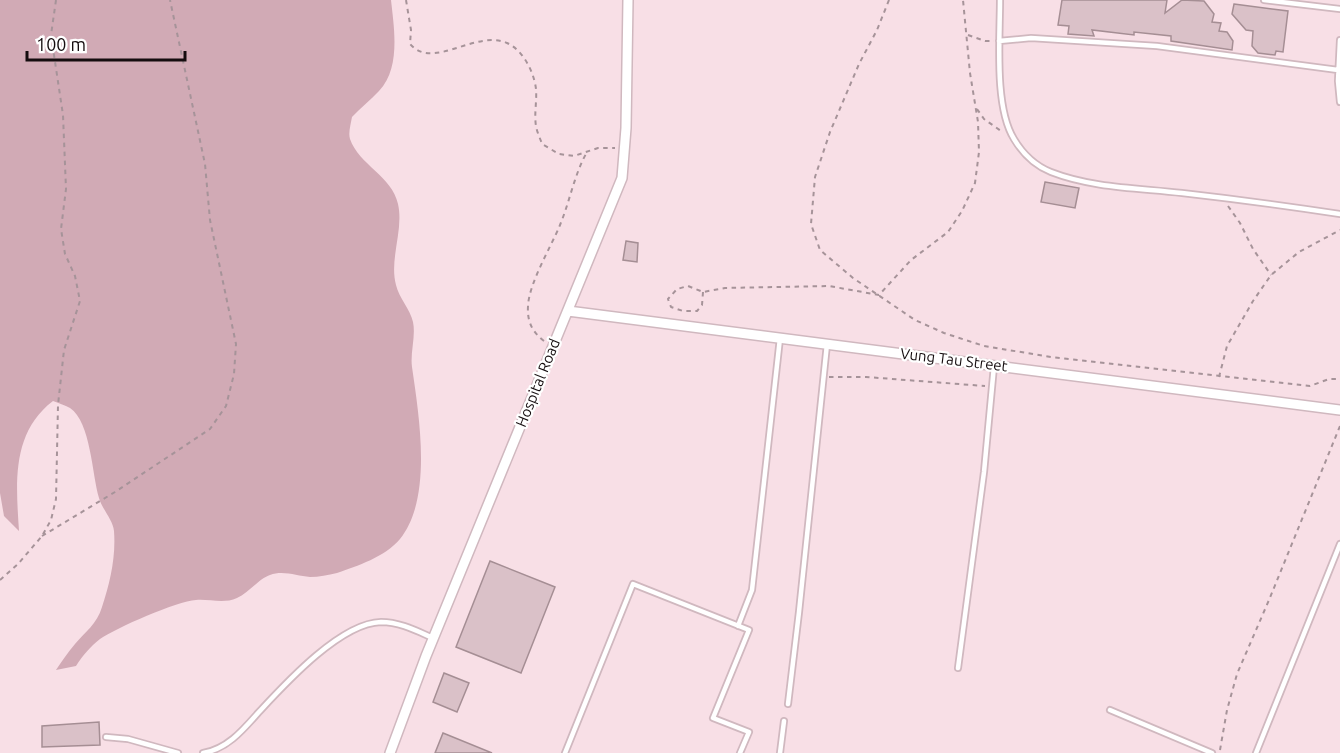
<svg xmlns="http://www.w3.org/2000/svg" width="1340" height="753" viewBox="0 0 1340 753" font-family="Ubuntu,sans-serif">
<rect width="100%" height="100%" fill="#f8dfe6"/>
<!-- green -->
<path fill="#d1aab5" d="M0,0H391C394,28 401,68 379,91C371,100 360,108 352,117C351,123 348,133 350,139C359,165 392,176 398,204C404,230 389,259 396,285C399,298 410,309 413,322C416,336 410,353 412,367C419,416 433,498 400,539C385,557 357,566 337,573C328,575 319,577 310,577C297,576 283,570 270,575C260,578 248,593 237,598C224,604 210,599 196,600C177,601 116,628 100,639C90,647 83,655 76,666L56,670C62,661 68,652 75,644C85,632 97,624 102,607C110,583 116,557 114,531C113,520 102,509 99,498C92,475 91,422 70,408C65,405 58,403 53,401C11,433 16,484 19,531L4,516L0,493Z"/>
<!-- building -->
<path fill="#dac1c8" stroke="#a58e94" stroke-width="1.5" d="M1062,0H1167L1165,13L1182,0L1204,1L1214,14L1212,22L1221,23L1219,31L1227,32L1233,41L1232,50L1171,41V36L1134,32V35L1092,30L1094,36L1068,34L1069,26L1058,25Z
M1234,4L1288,11L1283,52L1276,51L1275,55L1258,53L1252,46L1253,31L1246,30L1232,14Z
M1045,182L1079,188L1075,208L1041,202Z
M626,241L638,243L637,262L623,260Z
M490,561L555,587L521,673L456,647Z
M444,673L469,683L457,712L433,702Z
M99,722L100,745L42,747V726Z
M443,733L492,753H435Z"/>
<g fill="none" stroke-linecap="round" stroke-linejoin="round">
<defs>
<path id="service" d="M1000,0C1000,38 994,107 1014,139C1023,154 1036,166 1051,172C1092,188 1138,188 1182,193C1235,199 1287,206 1340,214
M1264,0L1340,9
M1340,40L1338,81L1340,102
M999,41L1031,38L1157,46L1338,70
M738,626L752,590L780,338
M958,668L984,472L994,366
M788,704L799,612L827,344
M1110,710L1212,753
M106,737L128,739L178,753
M203,753C227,749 243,730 258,713C284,685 340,623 381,622C400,622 417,631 433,638
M565,753L633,584L749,630L713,718L749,732L740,753
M780,753L784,721
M1256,753L1340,544"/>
<path id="minor" d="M568,311L1340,410
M390,753L426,656L622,178L626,128L628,0"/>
</defs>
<!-- service casing -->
<use href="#service" stroke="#d0b8bf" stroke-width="8"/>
<!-- minor casing -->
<use href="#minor" stroke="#d0b8bf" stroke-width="12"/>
<!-- path -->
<path stroke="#a69399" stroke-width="2" stroke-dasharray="4.5 4.5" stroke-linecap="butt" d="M406,0L411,30L410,44C433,71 476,29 507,43C523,50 534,72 536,89C537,101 534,114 536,126C537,132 540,138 542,144L559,154L574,156L598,148H615
M889,0L877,30L859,64L830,132L815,177L811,224L820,250L853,278L915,320L944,333L984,346L1051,357L1310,386L1329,379H1340
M968,35L985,41H994
M977,109L984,119L1001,131
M1228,206L1240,223L1253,249L1271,275
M703,292L702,305L697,311H683L671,307L668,299L677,289L688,286L703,292L725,288L829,286L879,295L911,260L948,232L962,211L975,183L979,152L978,122L970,73L963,0
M544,341C532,332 527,321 528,306C529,283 551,247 560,225C570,201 574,175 587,152
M829,377H866L985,386
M1219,377L1227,346L1253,301L1271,275L1299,252L1340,230
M42,536L115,492L210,429L226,406L234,374L236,344L210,220L205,164L170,0
M0,580L18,564L42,536L51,520L56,499L58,405L64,350L80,301L75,276L65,254L61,229L66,189L63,115L51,35L56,0
M1220,750L1227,710L1237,674L1269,600L1340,426"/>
<!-- service -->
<use href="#service" stroke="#fff" stroke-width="4.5"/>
<!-- minor -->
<use href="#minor" stroke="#fff" stroke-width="9"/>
</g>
<g text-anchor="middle" stroke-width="4.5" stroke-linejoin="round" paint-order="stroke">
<!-- street labels -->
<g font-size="15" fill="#140c0e" stroke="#fff">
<text transform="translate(954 360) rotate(7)" y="5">Vung Tau Street</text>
<text transform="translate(538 383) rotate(-68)" y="5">Hospital Road</text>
</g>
</g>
<!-- scale -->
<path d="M27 51v9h158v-9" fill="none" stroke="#140c0e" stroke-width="3"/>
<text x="36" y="51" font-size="18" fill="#140c0e" stroke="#ffffff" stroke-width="4.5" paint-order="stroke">100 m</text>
</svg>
